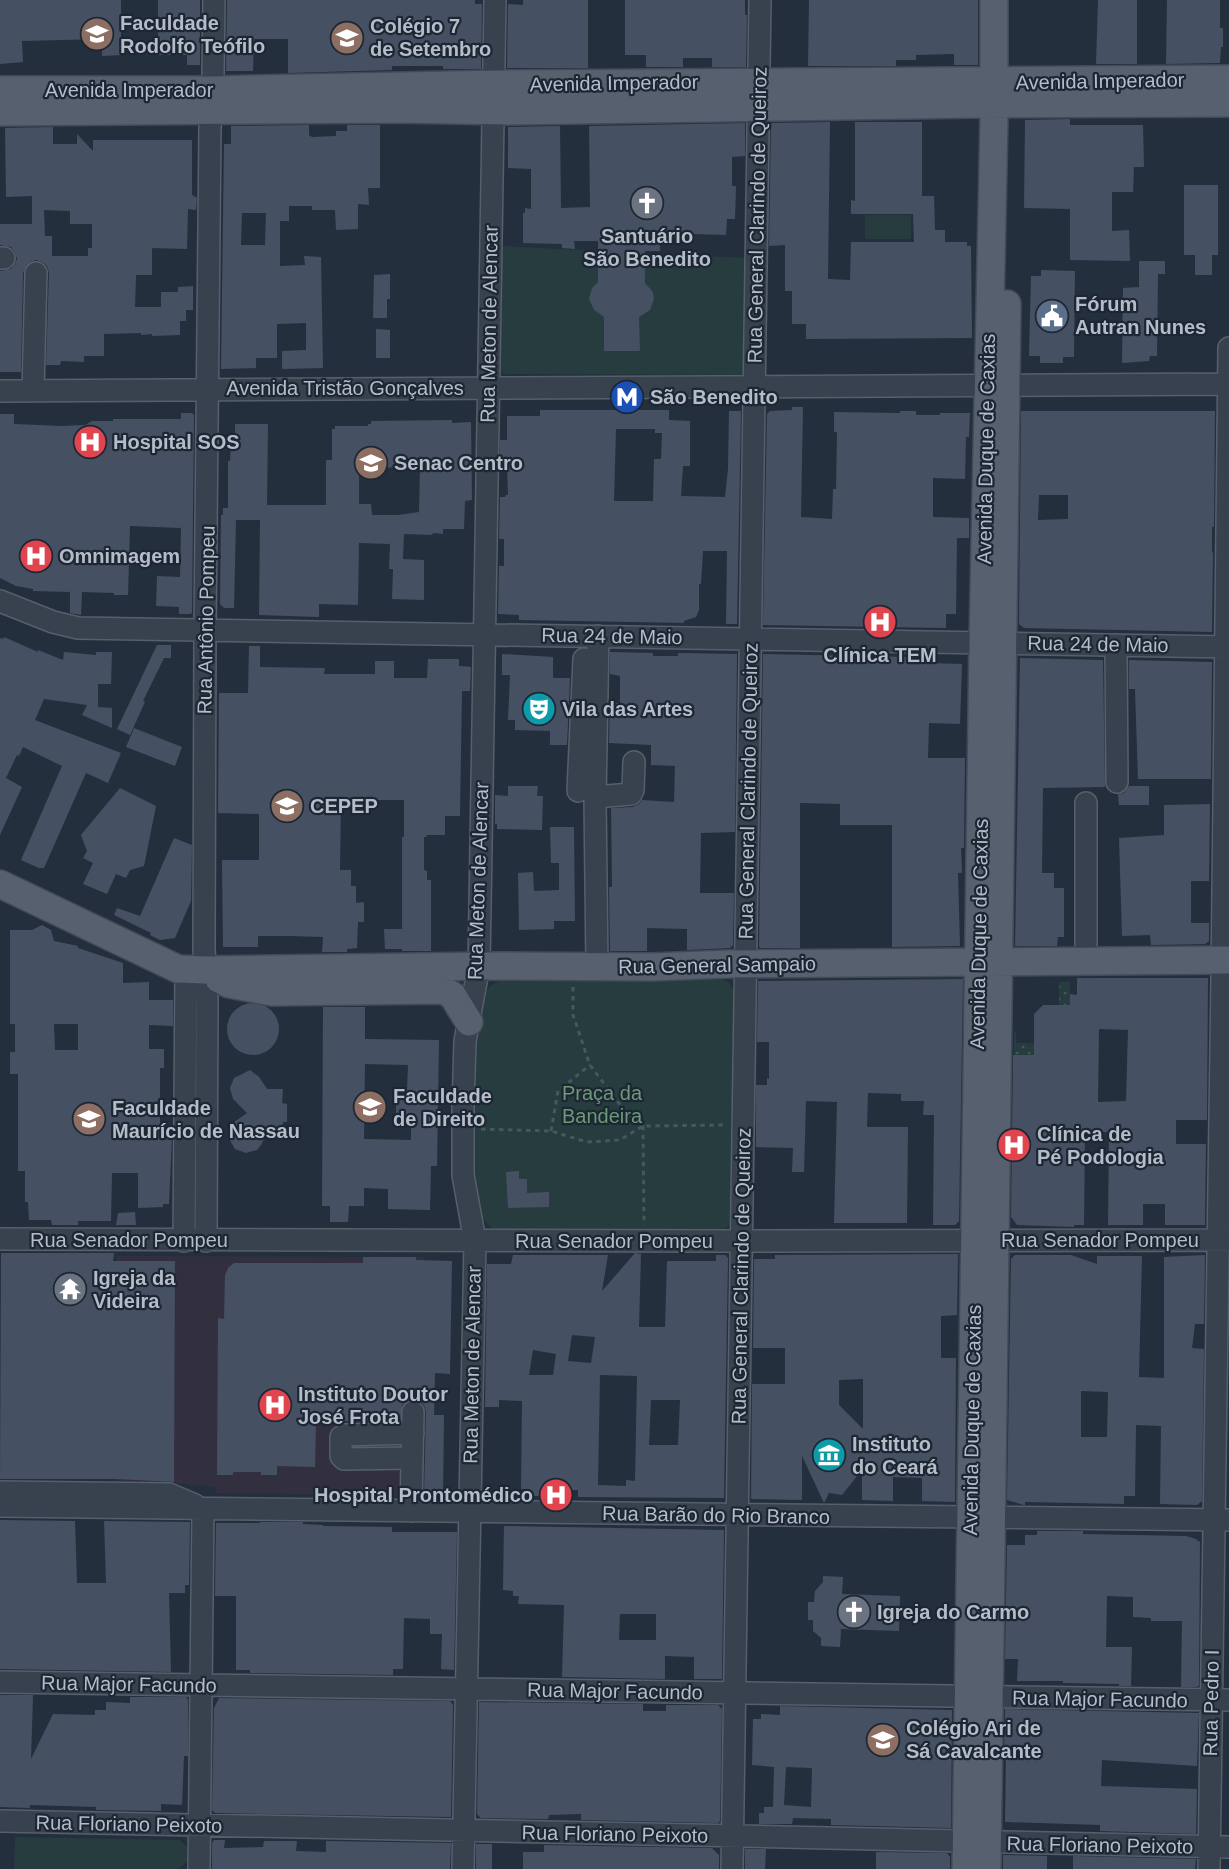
<svg xmlns="http://www.w3.org/2000/svg" width="1229" height="1869" viewBox="0 0 1229 1869" font-family="Helvetica,sans-serif">
<defs>
<pattern id="grass-dots" width="8" height="8" patternUnits="userSpaceOnUse" patternTransform="scale(1.5)"><rect width="8" height="8" fill="#263c3f"/><path d="M2 2h.1M6 6h.1" fill="none" stroke="#435659" stroke-width="1.8" stroke-linecap="round"/></pattern>
</defs>
<rect width="100%" height="100%" fill="#242f3e"/>
<!-- medical -->
<path fill="#32303f" d="M117,1256L424,1257L423,1372L435,1373L434,1437L423,1438L422,1496L216,1493L215,1487L174,1483L116,1482Z"/>
<!-- grass -->
<path fill="url(#grass-dots)" d="M1059,982H1070V1005H1059Z
M1014,1032H1016V1043H1034V1055H1014Z"/>
<!-- park -->
<path fill="#263c3f" d="M865,215H911V239H865Z
M499,246L748,258L745,372L740,375L504,374L499,370Z
M718,977L729,983L735,992L732,1221L726,1228L719,1231L494,1230L488,1225L481,1216L472,1166L471,1067L481,1001L490,986L505,978Z
M15,1837L180,1840L188,1848V1861L178,1869H14Z"/>
<!-- building -->
<path fill="#455162" fill-rule="evenodd" d="M0,0H121V55L102,56V39L22,41L23,62L0,64Z
M158,0H200V65H187V55H158Z
M227,0H475V4H482L481,69H443V66H392V70L288,73V39H254L253,71H226Z
M523,0H588V68H507L508,4L523,5Z
M625,0H745V15H747L746,67H712V58H683V67H646V55H625Z
M809,0H978V65H954V54L916,55V60H896V66H808Z
M1098,0H1137V64H1096Z
M1167,0H1220V28H1223V47H1221L1220,63L1166,64Z
M1070,119V125H1143L1144,167H1134L1133,192H1112V231L1129,230L1130,261L1070,260V209L1024,208L1025,120Z
M830,122L828,279L850,280L851,242H914L913,214H851V200L855,201V122H922V196H934L935,230H945V242H967V246H971L972,338L806,339V324H792V291H785V245L769,246L771,123Z
M745,123V156L732,157V186H736L735,219H727L726,235L692,234V238H660V251H645V283L653,292L654,299L650,310L639,317L640,351H604V317L594,310L589,299L592,288L598,282V241H574L575,249L562,248V244L523,243V213H525V208L531,209V169L508,168V127L560,126L561,208L590,207L589,126Z
M309,125V135L312,137L336,136V131H347V125H380V188H368L369,205L358,204V229L336,230L335,210H312V206H289V221H280V266L305,265L304,256L321,257L323,368L282,369V351L306,350V323L277,324V358H256V368L221,369L224,144H231V126ZM242,213H266L265,245H241Z
M53,127V144H77V134L93,151V140H192V195L197,198L196,210L188,209L187,249L152,248V275H136L135,307H161V292H178V287L193,286V310H186V321H180V335L152,336V334L141,335V333L104,334V356H84V362L61,361L60,365H46L49,273L47,266L42,262L36,260L30,262L26,266L23,273L21,372H0V271L11,269L15,264L17,259L15,252L11,247L0,245V224H32V196L6,197L5,128ZM44,210L70,211V224H92V248H88V256H52V236H45Z
M1184,185H1218V255H1212V275H1195V255H1184Z
M1139,261H1165V274H1158L1157,356H1150L1149,361L1122,363L1123,288L1139,287Z
M1041,270L1075,271L1074,357H1063V363H1040V356H1029L1031,276H1041Z
M390,274V299H387V318H373L374,275Z
M376,329L390,330V358H376Z
M792,407H803L801,517L832,519L833,489H836L837,432H834V412L900,413V411H916V415H940V413H970L969,437H966L965,479L933,478V517L969,518V538H957L956,614H946V628L763,625L767,414L770,411L792,410Z
M540,410H669V420L690,421V466H683L681,496L725,497L728,469L729,411H741L737,624H726L727,551H703L701,584H699V610L696,617L684,621V623L519,620V615L498,614L499,566H504V539H499L500,497H505L506,495H508L507,467H500V440H507V416H540ZM616,429H655V433H662L661,459H654L653,501H614Z
M1021,411H1215L1214,527H1212V552L1213,553L1212,632L1024,628L1019,624ZM1039,495H1068V519L1038,520Z
M181,413H192L194,415L192,613L190,614H179V607L156,606L157,576L180,577L181,528L130,526L128,595H114V593L82,592L81,615L70,613V592L33,591V589L16,586L0,578V414H14V424L61,426L85,425L92,421H113V419H181Z
M452,420V423L471,422L472,500L465,501L464,529H443V534L433,533L432,535L404,534L403,559L424,560V600L392,599L393,569H389L390,544L359,543L358,605L319,604V617L259,615L260,520H236L234,608H224L220,604L221,515H223V508H228V461H230L231,442H235V424H268L267,505H326V460H332V429H335V426H368V424H371V421ZM420,467L419,512L398,515H372L371,504H359V468Z
M4,637L38,652V650L63,660L64,652L96,655V652H112L111,684H98V707L112,708V728L82,715L87,705L44,699L35,720L121,753L108,783L86,773L44,868H39L21,860L62,766L23,747L19,756L17,755L6,778L22,787L0,835V638L3,639Z
M157,645H171V658H164L143,701L145,702L130,735L117,729Z
M249,646H260V667L325,668L324,674H375V661H394V678H427L428,659H459V666L471,667L470,691H462L460,816H445V835H426L427,837H424V870L427,871V880H431V951H402V949H385L384,929H402V837H404V800H341L340,870H351V886H356V903L364,902V922H358L357,948L347,949V952H322L323,937L290,936H258V947H223L222,860H259V814L218,813L219,693H248Z
M610,652L653,653V656H678V653L737,654L735,832L701,833L700,893H734L733,945L730,948L687,950V929L647,928V951H610L609,887H612L611,808L633,807L639,804L642,800L674,802L675,766L651,765V745L609,743L610,703H620V676L610,674Z
M502,654L553,657V678H570L567,745H550V731L515,730V720H508L510,675H502Z
M763,654L906,657V659H927L928,663L962,664L960,724L929,723L928,758H965L964,848H961L962,873H958L960,946L892,947V825H840V804L802,803H800V948H760L759,946Z
M1020,658L1103,660L1105,787L1043,788L1042,873H1054V888H1064V937H1058L1057,946H1015Z
M1129,660L1212,662L1211,779H1138L1135,689H1129Z
M134,728L182,747L175,766L126,747Z
M508,786H538L537,796H543L542,830L497,829V824H495V795L508,796Z
M1129,786H1149V805H1119L1118,794L1124,793Z
M120,788L156,806L144,866L130,870L126,878L116,874L107,894L83,884L93,863L83,858L87,851L81,835Z
M1210,804L1209,881H1191V923H1209V941L1205,944L1151,945L1150,935L1122,936L1119,838L1164,835V805Z
M550,827H574L575,921H554V929L519,930L518,873L533,872L534,891L559,890V863H551Z
M174,838L192,845L191,901L175,938L160,940L150,935L151,933L114,915L117,908L140,916Z
M42,925L51,930L54,941L78,946V948L123,963V983L149,982V1000H173V1026L149,1025V1049H164V1068H160V1137L172,1138L169,1204H163V1207L138,1208V1173H112L111,1221H78V1225H52L51,1220H29L28,1202H25V1171H18V1074H10V1052H15V1024H10V930H32ZM54,1024H78V1050H55Z
M1077,978H1208L1207,1120H1176V1144H1206L1205,1225H1165V1204H1143V1225H1108L1109,1132H1085L1084,1225H1074V1227L1017,1225L1011,1217L1013,1055H1034V1014L1043,1005H1070V994L1077,995ZM1099,1029L1128,1030L1126,1101L1098,1102Z
M963,979L959,1221L955,1225H933L934,1115H923L924,1101H901V1094L868,1093L867,1127H908L907,1223H834L837,1102L806,1101L804,1172H792L793,1148L756,1147V1085H767V1078L769,1079V1042H757L758,981Z
M227 1029a26 26 0 1 1 52 0a26 26 0 1 1-52 0Z
M323,1007H365V1039L439,1040L437,1166H431L430,1210L388,1209V1189L364,1188V1206H349L348,1222H330V1206H322ZM365,1064L408,1065L407,1090L396,1089V1114L411,1115V1140L364,1139Z
M250,1070L259,1077L267,1089H283L282,1103L287,1104V1122H283V1136L265,1137L261,1145L257,1150L246,1153L235,1149L229,1139L230,1128L233,1123L247,1113L233,1099L230,1088L234,1078Z
M519,1171V1179H527V1193L549,1192V1207L508,1208L506,1172Z
M135,1212L136,1225H116L118,1213Z
M1,1253H114L113,1261H175L174,1482L116,1479H0Z
M635,1253L641,1254L639,1327H665L667,1261H716V1255H725L728,1258L724,1498L578,1497V1490H546V1496H529V1489H521L522,1401L499,1400V1407H485L487,1264H511L513,1255H608L602,1291ZM572,1335L595,1337L591,1363L568,1361ZM533,1350L556,1354L553,1375H529ZM600,1375L637,1376L635,1481L626,1480V1486L598,1485ZM651,1400H680L678,1445H649Z
M958,1254L957,1315L941,1316V1358H956L955,1502L922,1501V1478L893,1477V1501L862,1500V1470L842,1495L829,1493L824,1503L802,1456V1500L751,1499L752,1384H785V1348H753L754,1259H775V1255ZM863,1379V1429L839,1405V1380Z
M1015,1255H1071L1097,1264V1256H1142L1139,1377L1164,1378V1257L1205,1255L1204,1324H1195L1192,1348L1204,1349L1202,1501L1197,1505L1160,1504L1161,1426L1136,1425L1135,1496H1124V1504L1025,1502V1505H1024L1007,1500L1011,1259ZM1081,1391L1108,1392L1107,1437H1081Z
M363,1257H416V1260L452,1261L450,1374L435,1373L434,1415H444L443,1496H424L426,1412L424,1405L420,1401L414,1399L407,1401L402,1405L400,1421H316L315,1467L277,1466V1475H261V1472H233V1475H217L218,1318L224,1319L225,1275L228,1268L234,1263H363Z
M0,1520L75,1521L77,1583H106L104,1521L190,1522L189,1585H185V1593H169L171,1672L0,1669Z
M260,1522H303V1524L323,1525V1526L392,1527V1532H457L454,1670L441,1669L442,1634H430V1619L404,1618L403,1669H393V1675L250,1673V1670H236V1596H215L216,1523H260Z
M504,1526L724,1530L722,1679H694V1657L665,1656V1679L562,1677L564,1605L518,1604L519,1596H513V1591L503,1590ZM620,1614H656V1640H619Z
M1037,1531H1083V1534L1186,1536L1196,1539L1200,1542L1199,1685L1197,1687H1181L1182,1621H1151V1618L1133,1617V1597L1107,1596L1106,1647H1132L1131,1686H1119V1684L1063,1683V1681H1017L1018,1659H1005L1007,1545H1025V1535H1037Z
M823,1576L843,1577L842,1594L900,1596L899,1631L841,1629L840,1647L821,1646V1638L813,1631V1620H808V1602H814L815,1591L823,1582Z
M0,1695H33L31,1759L53,1714L95,1715V1710H106V1702L130,1703V1697H186L188,1700V1756H184L182,1805L161,1804V1811L96,1810V1807L30,1805V1808L0,1807Z
M219,1698L450,1701L453,1705L451,1817L215,1813L212,1810L214,1708Z
M479,1702L643,1704V1711H666V1705H718L722,1709L720,1821L718,1823L581,1820V1814L549,1815L548,1819L481,1818L477,1814Z
M780,1706L952,1710L951,1828L831,1825V1819L793,1818L792,1824H759V1813H764V1807H773L774,1767L752,1765L753,1719H761V1714L780,1715ZM786,1767L812,1768L811,1807L784,1805Z
M1005,1709L1199,1713L1197,1766L1102,1760L1101,1786L1197,1789L1196,1834L1100,1831V1825L1005,1822L1006,1753H1004Z
M214,1840H225L224,1848L263,1847L264,1841H297L296,1851L326,1852V1841L451,1843L450,1869H212V1843Z
M476,1844H492V1869H476Z
M544,1845L712,1848L719,1855V1869H523V1852H544Z
M745,1849H766L765,1869H745Z
M876,1852L947,1853L950,1857V1869H876Z
M1003,1855L1047,1856V1869H1003Z
M1073,1856L1196,1859L1195,1869H1073Z"/>
<g fill="none" stroke-linecap="round" stroke-linejoin="round">
<defs>
<path id="minor" d="M0,258H4
M0,391L1229,384
M33,391L36,273
M0,601L53,622L78,628L1229,647
M1116,645L1117,782
M578,791L584,659
M595,797L631,794L633,790L634,762
M1086,962V803
M597,967L595,797L598,636
M0,1239L730,1241L1229,1240
M184,1241L186,969
M206,1241L207,999L204,949L205,630L210,127L213,73L214,0
M412,1458L344,1459L341,1456V1437L344,1435L413,1433
M0,1492L169,1494L195,1505
M0,1506L1229,1520
M411,1511L413,1412
M0,1682L1229,1700
M0,1821L744,1836L1229,1847
M199,1869L203,1509
M463,1869L475,1241L463,1175V1108L465,1041L479,966L495,0
M732,1869L760,0
M1209,1869L1222,979L1229,348"/>
<path id="major" d="M0,90H212L500,84L1229,79
M0,112L397,109L509,111L976,104L1229,103
M0,884L178,969L205,970L491,966L652,967L729,964L1229,960
M219,979L229,984L272,992L444,990L453,996L469,1022
M966,1869L983,642L994,118V0
M987,1869L1007,304"/>
</defs>
<!-- minor casing -->
<use href="#minor" stroke="#565f6c" stroke-width="24"/>
<!-- major casing -->
<use href="#major" stroke="#414a57" stroke-width="30"/>
<!-- path -->
<path stroke="#44595c" stroke-width="3" stroke-dasharray="4.5 4.5" stroke-linecap="butt" d="M573,987V1015L590,1065L627,1114L643,1126L644,1225
M481,1129L551,1131L587,1142L620,1140L643,1126L727,1125
M551,1131L558,1091L590,1065"/>
<!-- minor -->
<use href="#minor" stroke="#38414e" stroke-width="21"/>
<!-- major -->
<use href="#major" stroke="#56606e" stroke-width="27"/>
</g>
<!-- icons -->
<defs>
<symbol id="university-disc" viewBox="-11 -11 22 22"><circle r="9.5" fill="#8d6e63" stroke="#1d2633"/><path d="M0-5L7-2L0 1L-7-2ZM-4 1L0 2.5L4 1V4Q0 6-4 4Z" fill="#fff"/></symbol>
<symbol id="school-disc" viewBox="-11 -11 22 22"><circle r="9.5" fill="#8d6e63" stroke="#1d2633"/><path d="M0-5L7-2L0 1L-7-2ZM-4 1L0 2.5L4 1V4Q0 6-4 4Z" fill="#fff"/></symbol>
<symbol id="church-disc" viewBox="-11 -11 22 22"><circle r="9.5" fill="#6b7280" stroke="#1d2633"/><path d="M-1.2-6h2.4v3.5h3.3v2.4h-3.3V6h-2.4V-.1h-3.3v-2.4h3.3Z" fill="#fff"/></symbol>
<symbol id="civic-disc" viewBox="-11 -11 22 22"><circle r="9.5" fill="#5c6f8a" stroke="#1d2633"/><path d="M-.6-6.5H3V-4.5H.6V-3L4-1V1h2V6H-6V1h2V-1L-.6-3ZM-1.2 2.5V6h2.4V2.5Z" fill="#fff"/></symbol>
<symbol id="metro-disc" viewBox="-11 -11 22 22"><circle r="9.5" fill="#1a4fb4" stroke="#1d2633"/><path d="M-5.5 5V-5H-3L0 0L3-5H5.5V5H3V-.5L0 4L-3-.5V5Z" fill="#fff"/></symbol>
<symbol id="hospital-disc" viewBox="-11 -11 22 22"><circle r="9.5" fill="#e0444e" stroke="#1d2633"/><path d="M-5-5h3v3.5h4V-5h3V5h-3V1.5h-4V5h-3Z" fill="#fff"/></symbol>
<symbol id="theatre-disc" viewBox="-11 -11 22 22"><circle r="9.5" fill="#0f9aa8" stroke="#1d2633"/><path d="M-5-5.5Q0-4 5-5.5V0Q5 5 0 6Q-5 5-5 0ZM-3.3-2.5H-1v1.5H-3.3ZM1-2.5H3.3v1.5H1ZM-2.8 1Q0 5.5 2.8 1Z" fill="#fff"/></symbol>
<symbol id="temple-disc" viewBox="-11 -11 22 22"><circle r="9.5" fill="#6b7280" stroke="#1d2633"/><path d="M0-6L5-2H3V0L6.5 2.5H4V6H1.5V3h-3V6H-4V2.5H-6.5L-3 0V-2H-5Z" fill="#fff"/></symbol>
<symbol id="museum-disc" viewBox="-11 -11 22 22"><circle r="9.5" fill="#0f9aa8" stroke="#1d2633"/><path d="M0-6L6-3V-2H-6V-3ZM-5-1h2V3h-2ZM-1-1h2V3h-2ZM3-1h2V3H3ZM-6 4H6V6H-6Z" fill="#fff"/></symbol>
</defs>
<g fill-rule="evenodd">
<use href="#university-disc" x="78" y="15" width="38" height="38"/>
<use href="#school-disc" x="328" y="19" width="38" height="38"/>
<use href="#church-disc" x="628" y="184" width="38" height="38"/>
<use href="#civic-disc" x="1033" y="297" width="38" height="38"/>
<use href="#metro-disc" x="608" y="378" width="38" height="38"/>
<use href="#hospital-disc" x="71" y="423" width="38" height="38"/>
<use href="#university-disc" x="352" y="444" width="38" height="38"/>
<use href="#hospital-disc" x="17" y="537" width="38" height="38"/>
<use href="#hospital-disc" x="861" y="603" width="38" height="38"/>
<use href="#theatre-disc" x="520" y="690" width="38" height="38"/>
<use href="#university-disc" x="268" y="787" width="38" height="38"/>
<use href="#university-disc" x="351" y="1088" width="38" height="38"/>
<use href="#university-disc" x="70" y="1100" width="38" height="38"/>
<use href="#hospital-disc" x="995" y="1126" width="38" height="38"/>
<use href="#temple-disc" x="51" y="1270" width="38" height="38"/>
<use href="#hospital-disc" x="256" y="1386" width="38" height="38"/>
<use href="#museum-disc" x="810" y="1436" width="38" height="38"/>
<use href="#hospital-disc" x="537" y="1476" width="38" height="38"/>
<use href="#church-disc" x="835" y="1593" width="38" height="38"/>
<use href="#school-disc" x="864" y="1721" width="38" height="38"/>
</g>
<g text-anchor="middle" stroke-width="4.5" stroke-linejoin="round" paint-order="stroke">
<!-- poi labels -->
<g font-size="20" font-weight="bold" fill="#b4bcc9" stroke="#1d2633" text-anchor="start">
<text x="120" y="30">Faculdade<tspan x="120" dy="23">Rodolfo Teófilo</tspan></text>
<text x="370" y="33">Colégio 7<tspan x="370" dy="23">de Setembro</tspan></text>
<text x="647" y="243" text-anchor="middle">Santuário<tspan x="647" dy="23">São Benedito</tspan></text>
<text x="1075" y="311">Fórum<tspan x="1075" dy="23">Autran Nunes</tspan></text>
<text x="650" y="404">São Benedito</text>
<text x="113" y="449">Hospital SOS</text>
<text x="394" y="470">Senac Centro</text>
<text x="59" y="563">Omnimagem</text>
<text x="880" y="662" text-anchor="middle">Clínica TEM</text>
<text x="562" y="716">Vila das Artes</text>
<text x="310" y="813">CEPEP</text>
<text x="393" y="1103">Faculdade<tspan x="393" dy="23">de Direito</tspan></text>
<text x="112" y="1115">Faculdade<tspan x="112" dy="23">Maurício de Nassau</tspan></text>
<text x="1037" y="1141">Clínica de<tspan x="1037" dy="23">Pé Podologia</tspan></text>
<text x="93" y="1285">Igreja da<tspan x="93" dy="23">Videira</tspan></text>
<text x="298" y="1401">Instituto Doutor<tspan x="298" dy="23">José Frota</tspan></text>
<text x="852" y="1451">Instituto<tspan x="852" dy="23">do Ceará</tspan></text>
<text x="533" y="1502" text-anchor="end">Hospital Prontomédico</text>
<text x="877" y="1619">Igreja do Carmo</text>
<text x="906" y="1735">Colégio Ari de<tspan x="906" dy="23">Sá Cavalcante</tspan></text>
</g>
<!-- street labels -->
<g font-size="20" fill="#b4bcc9" stroke="#1d2633">
<text transform="translate(1100 81) rotate(-1)" y="7">Avenida Imperador</text>
<text transform="translate(614 83) rotate(-1)" y="7">Avenida Imperador</text>
<text x="129" y="97">Avenida Imperador</text>
<text transform="translate(757 215) rotate(-89)" y="7">Rua General Clarindo de Queiroz</text>
<text transform="translate(489 324) rotate(-89)" y="7">Rua Meton de Alencar</text>
<text x="345" y="395">Avenida Tristão Gonçalves</text>
<text transform="translate(986 449) rotate(-89)" y="7">Avenida Duque de Caxias</text>
<text transform="translate(206 620) rotate(-89)" y="7">Rua Antônio Pompeu</text>
<text transform="translate(612 636) rotate(1)" y="7">Rua 24 de Maio</text>
<text transform="translate(1098 644) rotate(1)" y="7">Rua 24 de Maio</text>
<text transform="translate(748 791) rotate(-89)" y="7">Rua General Clarindo de Queiroz</text>
<text transform="translate(478 881) rotate(-88)" y="7">Rua Meton de Alencar</text>
<text transform="translate(979 934) rotate(-89)" y="7">Avenida Duque de Caxias</text>
<text transform="translate(717 965) rotate(-1)" y="7">Rua General Sampaio</text>
<text x="129" y="1247">Rua Senador Pompeu</text>
<text x="1100" y="1247">Rua Senador Pompeu</text>
<text x="614" y="1248">Rua Senador Pompeu</text>
<text transform="translate(741 1276) rotate(-89)" y="7">Rua General Clarindo de Queiroz</text>
<text transform="translate(472 1365) rotate(-89)" y="7">Rua Meton de Alencar</text>
<text transform="translate(972 1420) rotate(-89)" y="7">Avenida Duque de Caxias</text>
<text transform="translate(716 1515) rotate(1)" y="7">Rua Barão do Rio Branco</text>
<text transform="translate(129 1684) rotate(1)" y="7">Rua Major Facundo</text>
<text transform="translate(615 1691) rotate(1)" y="7">Rua Major Facundo</text>
<text transform="translate(1100 1699) rotate(1)" y="7">Rua Major Facundo</text>
<text transform="translate(1211 1703) rotate(-89)" y="7">Rua Pedro I</text>
<text transform="translate(129 1824) rotate(1)" y="7">Rua Floriano Peixoto</text>
<text transform="translate(615 1834) rotate(1)" y="7">Rua Floriano Peixoto</text>
<text transform="translate(1100 1845) rotate(1)" y="7">Rua Floriano Peixoto</text>
</g>
<!-- park labels -->
<g font-size="20" fill="#6b9a76" stroke="#1d2633">
<text x="602" y="1100">Praça da<tspan x="602" dy="23">Bandeira</tspan></text>
</g>
</g>
</svg>
